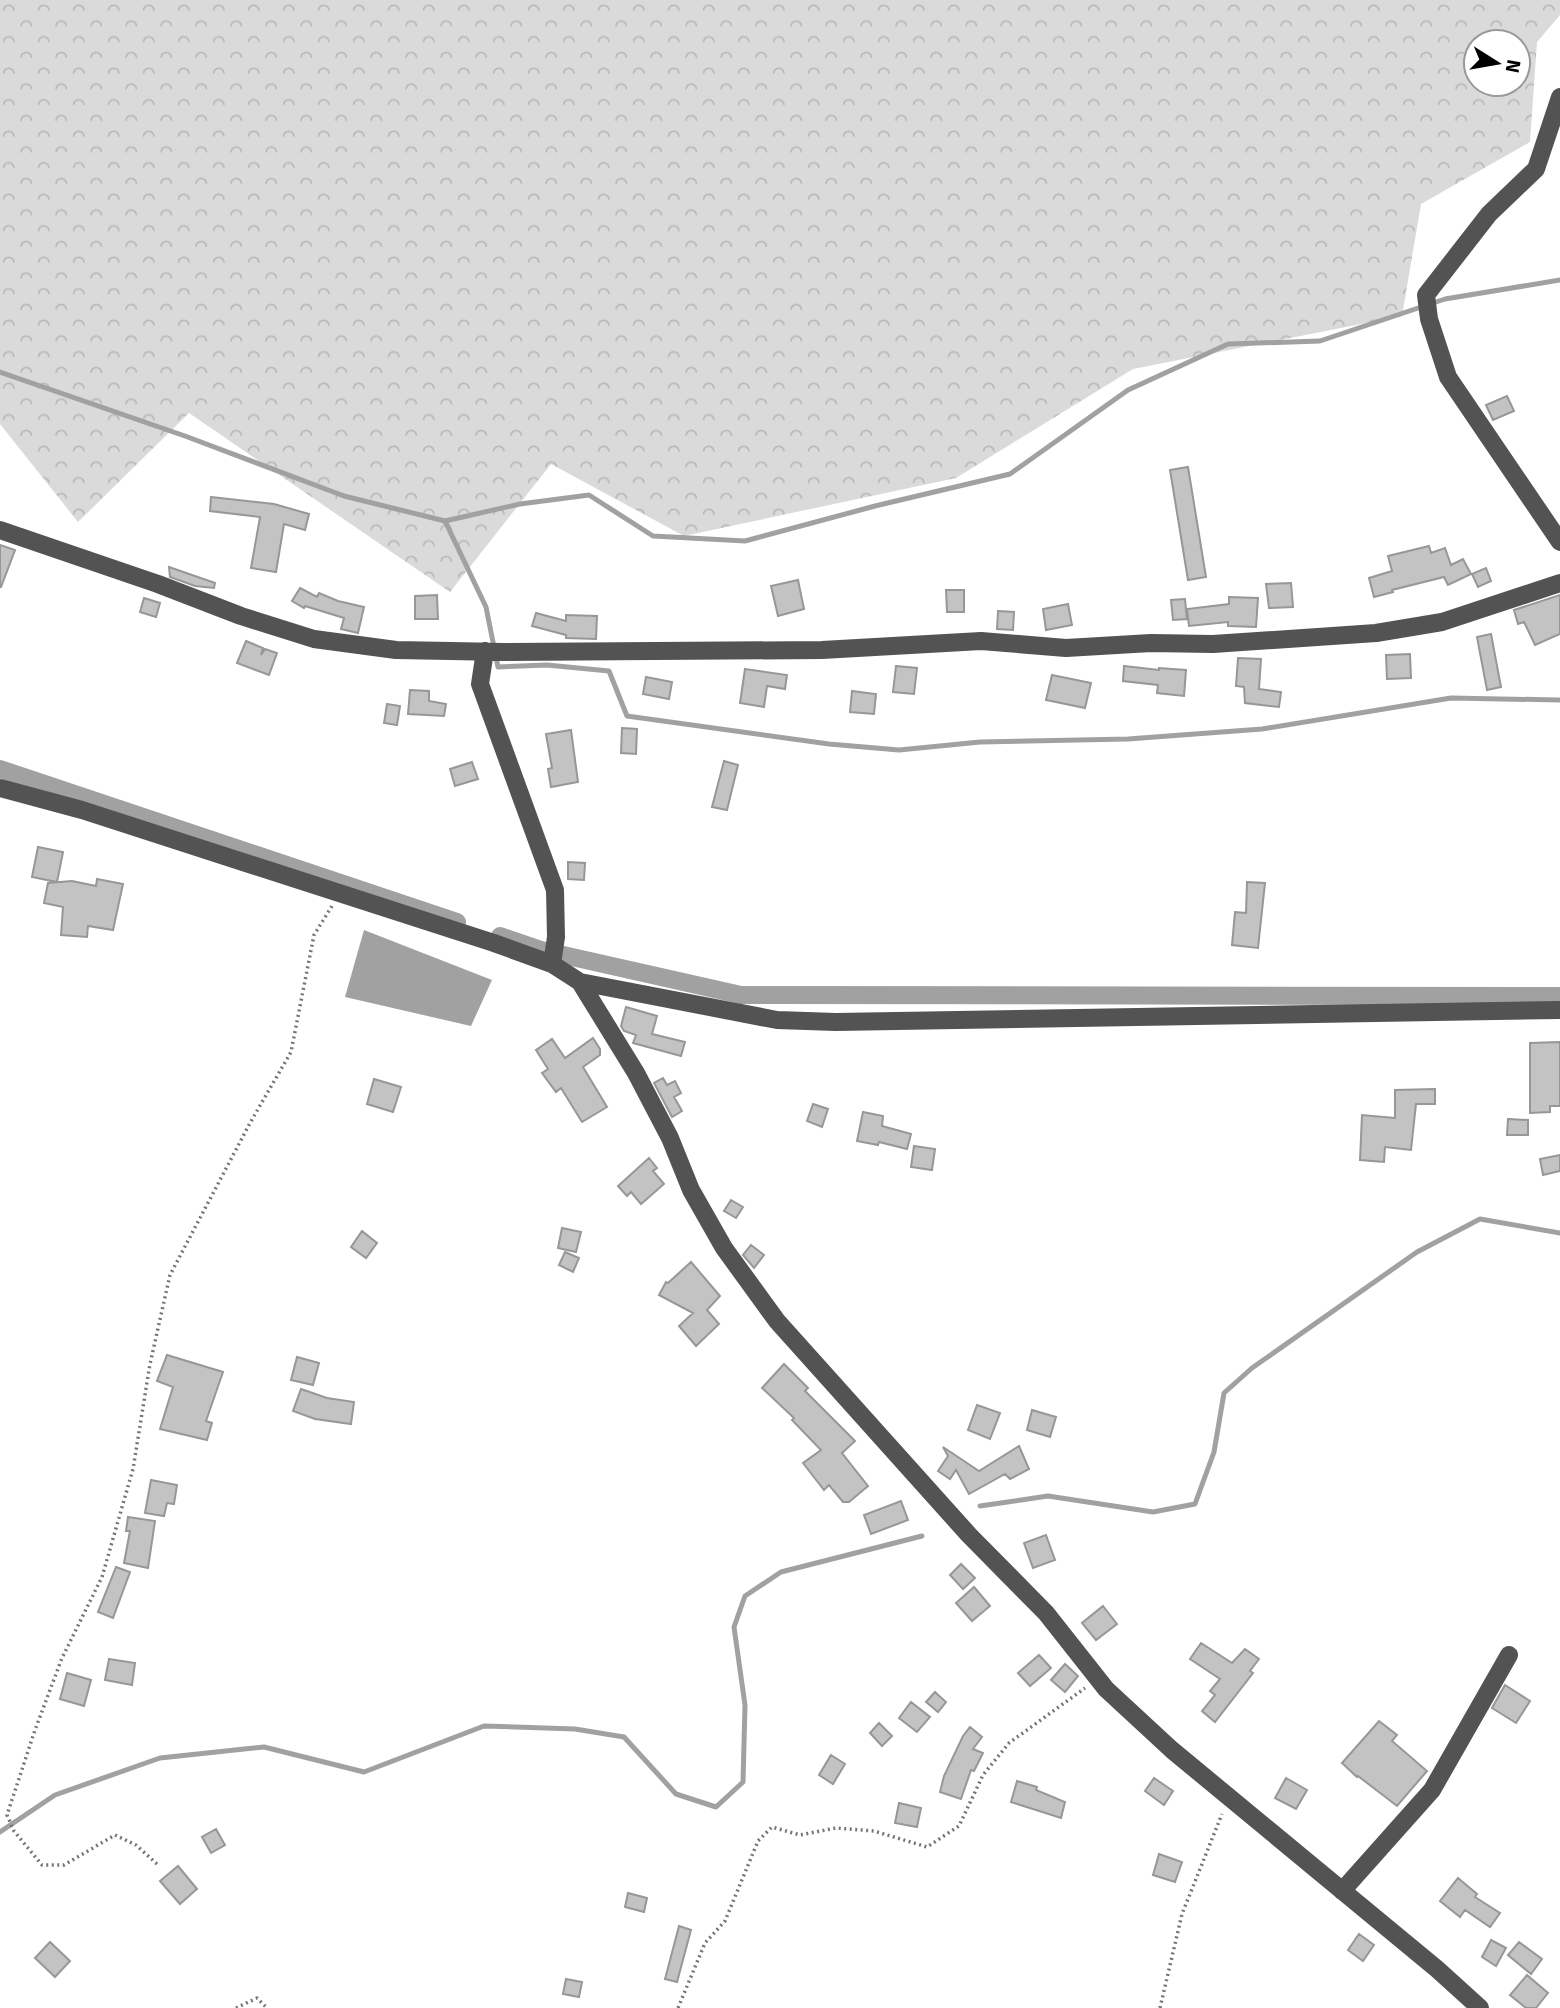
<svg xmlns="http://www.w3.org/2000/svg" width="1560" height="2008" viewBox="0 0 1560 2008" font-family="Signika,sans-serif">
<defs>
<pattern id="forest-crowns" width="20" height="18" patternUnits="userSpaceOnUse" patternTransform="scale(1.75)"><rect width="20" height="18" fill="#dadada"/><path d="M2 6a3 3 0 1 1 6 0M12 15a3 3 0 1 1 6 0" fill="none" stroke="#b9b9b9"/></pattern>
</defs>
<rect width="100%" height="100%" fill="#fff"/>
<!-- forest -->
<path fill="url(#forest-crowns)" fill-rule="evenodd" d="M0,0H1560V15L1537,42L1530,142L1421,204L1402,316L1133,369L956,478L684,536L551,464L450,592L189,413L78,522L0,424ZM1476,42H1518V84H1476Z"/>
<!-- water -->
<path fill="#a1a1a1" d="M364,930L492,980L471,1026L345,997Z"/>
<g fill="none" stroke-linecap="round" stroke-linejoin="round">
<!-- stream -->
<path stroke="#a1a1a1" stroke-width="5" d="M0,372L185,436L344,496L445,521L520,504L589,495L653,536L745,541L875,506L1010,474L1128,390L1228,344L1320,341L1445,299L1560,280
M445,521L486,607L498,667L547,665L609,671L627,716L829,744L899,750L980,742L1128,739L1262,729L1451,698L1560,700
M980,1506L1048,1496L1153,1512L1195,1504L1214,1452L1224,1393L1252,1368L1417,1252L1480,1219L1560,1233
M0,1832L55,1795L160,1758L264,1747L364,1772L484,1726L575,1729L624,1737L676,1794L716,1807L743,1782L745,1705L734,1627L745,1596L781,1572L922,1536"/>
<!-- canal -->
<path stroke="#a1a1a1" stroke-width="18" d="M0,769L457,922
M500,936L541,950L741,995L1560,996"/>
</g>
<!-- building -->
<path fill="#c3c3c3" stroke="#979797" stroke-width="2" d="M1507,396L1514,411L1493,420L1486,405Z
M1188,467L1206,577L1188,580L1170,470Z
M211,497L274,504L309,514L305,530L284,524L276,572L251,568L260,517L210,511Z
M0,545L15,550L1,587H0Z
M1429,546L1431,553L1445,548L1451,565L1463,559L1471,574L1448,585L1444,577L1392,590L1393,592L1374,597L1369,578L1392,571L1388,556Z
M169,567L215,583L214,588L195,586L170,577Z
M1486,568L1491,581L1478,587L1472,574Z
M798,580L804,609L778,616L771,586Z
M1291,583L1293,607L1269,608L1266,584Z
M300,588L317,597L319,593L338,601L364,607L358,633L341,629L344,618L305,606L304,608L292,601Z
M946,590H964V612H947Z
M437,595L438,619H415V596Z
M1560,595V634L1535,645L1524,622L1518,624L1514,610Z
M1229,597L1258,598L1256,627L1228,626V622L1189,626L1187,609L1229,604Z
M144,598L160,603L156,617L140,612Z
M1185,599L1187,619L1173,620L1171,600Z
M1068,604L1072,625L1046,630L1043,609Z
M998,611L1014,612L1013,630L997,629Z
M536,613L566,621V615L597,616L596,639L566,638V635L532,626Z
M1491,634L1501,687L1487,690L1477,637Z
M246,641L263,648L261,655L265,649L277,653L269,675L237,663Z
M1410,654L1411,678L1387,679L1386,655Z
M1238,658L1261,659L1259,689L1281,692L1279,707L1245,703L1244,687L1236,686Z
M896,666L917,668L914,694L893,692Z
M1124,666L1159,670V668L1186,670L1184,696L1157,693L1158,685L1123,681Z
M745,669L787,675L785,689L767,686L764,707L740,703Z
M1052,675L1091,683L1085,708L1046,700Z
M646,677L672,682L669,699L643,694Z
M410,690L429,691V701L446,704L444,716L408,714Z
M852,691L876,694L874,714L850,712Z
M387,704L400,706L397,725L384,723Z
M622,728L637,729L636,754L621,753Z
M571,730L578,782L551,787L548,769L552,768L546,734Z
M724,761L738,765L727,810L712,807Z
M472,762L478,779L455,786L450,769Z
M38,847L63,852L57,882L32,877Z
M568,862L585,863L584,880L568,879Z
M97,879L123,884L113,930L88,926L87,937L61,935L63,907L44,903L48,883L72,881L96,886Z
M1247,882L1265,883L1258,948L1232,945L1235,912L1246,913Z
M626,1007L657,1016L652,1034L685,1042L681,1056L633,1043L636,1035L624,1031L621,1026Z
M593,1038L600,1049V1055L583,1067L607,1107L582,1122L561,1088L556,1092L542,1073L548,1069L536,1050L552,1039L565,1058Z
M1560,1042V1106H1550V1112L1530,1113V1043Z
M663,1078L667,1085L675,1081L681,1093L674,1097L682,1111L672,1117L654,1083Z
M374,1079L401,1087L393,1112L367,1104Z
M1435,1089V1104H1416L1411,1150L1385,1147L1384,1162L1360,1160L1362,1115L1395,1118V1090Z
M813,1104L828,1109L822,1127L807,1121Z
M863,1112L883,1116L882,1126L911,1134L907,1149L879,1142L878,1145L857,1141Z
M1508,1119L1528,1120V1135H1507Z
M914,1146L935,1149L932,1170L911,1167Z
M1560,1155V1171L1543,1175L1540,1159Z
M649,1158L657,1168L653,1171L664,1184L641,1204L631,1192L627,1196L618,1186Z
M731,1200L743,1207L736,1218L724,1211Z
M562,1228L581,1232L576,1252L558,1248Z
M362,1231L377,1243L366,1258L351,1247Z
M751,1245L764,1255L754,1268L743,1255Z
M565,1252L579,1258L573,1272L559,1265Z
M691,1262L720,1296L707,1310L719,1324L696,1346L679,1326L693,1313L659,1295L666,1282L668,1283Z
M167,1355L223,1372L206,1421L212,1423L207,1440L160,1429L173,1387L157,1381Z
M297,1357L319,1363L313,1385L291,1380Z
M784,1364L808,1388L805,1391L855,1441L842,1453L868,1486L849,1502H843L829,1485L824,1490L803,1463L821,1450L792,1420L794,1418L762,1388Z
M301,1389L327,1398L354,1402L351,1424L315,1419L293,1411Z
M977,1405L1000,1413L990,1439L968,1430Z
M1032,1410L1056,1417L1050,1437L1027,1430Z
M1019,1446L1029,1469L1010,1479L1005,1474L969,1494L956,1470L950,1479L938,1471L948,1456L943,1447L979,1471Z
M151,1480L177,1485L174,1504L167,1503L164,1516L145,1513Z
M901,1501L908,1520L871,1534L864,1515Z
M128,1517L155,1521L148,1568L124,1563L130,1531H126Z
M1046,1535L1055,1560L1033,1568L1024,1543Z
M961,1564L975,1578L963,1589L950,1575Z
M116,1567L130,1572L113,1618L98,1612Z
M974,1587L990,1606L972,1621L956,1603Z
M1103,1606L1117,1624L1096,1640L1082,1623Z
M1201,1643L1232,1663L1245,1649L1259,1659L1250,1671L1253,1673L1215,1722L1202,1711L1215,1695L1210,1691L1220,1679L1190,1659Z
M1039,1655L1051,1668L1030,1686L1018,1673Z
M109,1659L135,1663L132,1685L105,1680Z
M1065,1664L1078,1676L1065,1692L1051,1680Z
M67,1673L91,1680L84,1706L60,1699Z
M1505,1685L1530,1701L1516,1723L1492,1708Z
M935,1692L946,1702L938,1712L926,1702Z
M911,1702L930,1717L917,1732L899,1718Z
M1379,1721L1397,1735L1392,1741L1427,1771L1397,1806L1358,1776L1357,1777L1342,1763Z
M879,1723L892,1736L882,1746L870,1733Z
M970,1727L982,1737L973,1749L983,1753L974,1771L971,1770L961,1799L940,1792L944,1776L963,1736Z
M831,1755L845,1764L833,1784L819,1775Z
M1154,1778L1173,1791L1164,1805L1145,1791Z
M1286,1778L1307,1790L1296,1809L1275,1798Z
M1017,1781L1037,1787L1036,1790L1065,1802L1061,1818L1011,1802Z
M899,1803L921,1808L917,1827L895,1823Z
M216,1829L225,1845L211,1853L202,1837Z
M1159,1854L1182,1862L1175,1882L1153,1875Z
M178,1866L197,1889L180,1904L160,1881Z
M1458,1878L1477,1894L1475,1897L1500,1913L1490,1927L1465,1910L1460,1917L1440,1901Z
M628,1893L647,1898L644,1912L625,1907Z
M679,1926L691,1930L677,1982L665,1979Z
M1359,1934L1374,1945L1363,1961L1348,1950Z
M1491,1940L1506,1948L1496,1966L1482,1957Z
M50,1942L70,1961L55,1977L35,1958Z
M1519,1942L1542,1959L1531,1974L1508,1955Z
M1527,1975L1548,1993L1536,2008H1526L1510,1995Z
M566,1979L582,1982L579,1997L563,1994Z"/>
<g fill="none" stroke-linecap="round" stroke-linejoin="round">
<!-- path -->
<path stroke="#757575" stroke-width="3.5" stroke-dasharray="2 3.5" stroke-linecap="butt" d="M157,1864L136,1845L115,1835L64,1865H42L14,1831L7,1815L35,1730L62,1658L102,1577L133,1469L150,1364L170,1275L250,1123L291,1052L314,935L332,906
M236,2008L257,1998L267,2008
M678,2008L705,1943L725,1921L758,1841L772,1827L800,1835L836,1828L874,1831L927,1847L959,1826L983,1775L1009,1743L1085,1688
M1160,2008L1182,1914L1222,1814"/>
<!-- minor -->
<path stroke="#535353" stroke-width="18" d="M1560,97L1536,169L1489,214L1426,295L1429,319L1448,377L1560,542
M0,530L158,584L241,616L314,639L396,650L504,652L822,650L981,641L1066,648L1151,643L1213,644L1376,633L1442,622L1560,583
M485,651L480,684L555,890L556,937L552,964
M0,788L82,810L494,943L552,964L580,982L777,1020L836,1022L1560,1010
M580,982L636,1073L670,1138L691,1190L724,1248L777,1321L969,1535L1046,1613L1106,1689L1172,1750L1437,1969L1480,2008
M1342,1891L1432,1790L1509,1655"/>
</g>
<!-- north arrow -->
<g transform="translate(1497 63) rotate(101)"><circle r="33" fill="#ffffff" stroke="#999999" stroke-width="2"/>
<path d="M0-5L12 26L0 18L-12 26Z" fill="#000000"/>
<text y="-10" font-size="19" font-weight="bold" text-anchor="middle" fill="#000000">N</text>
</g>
</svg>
